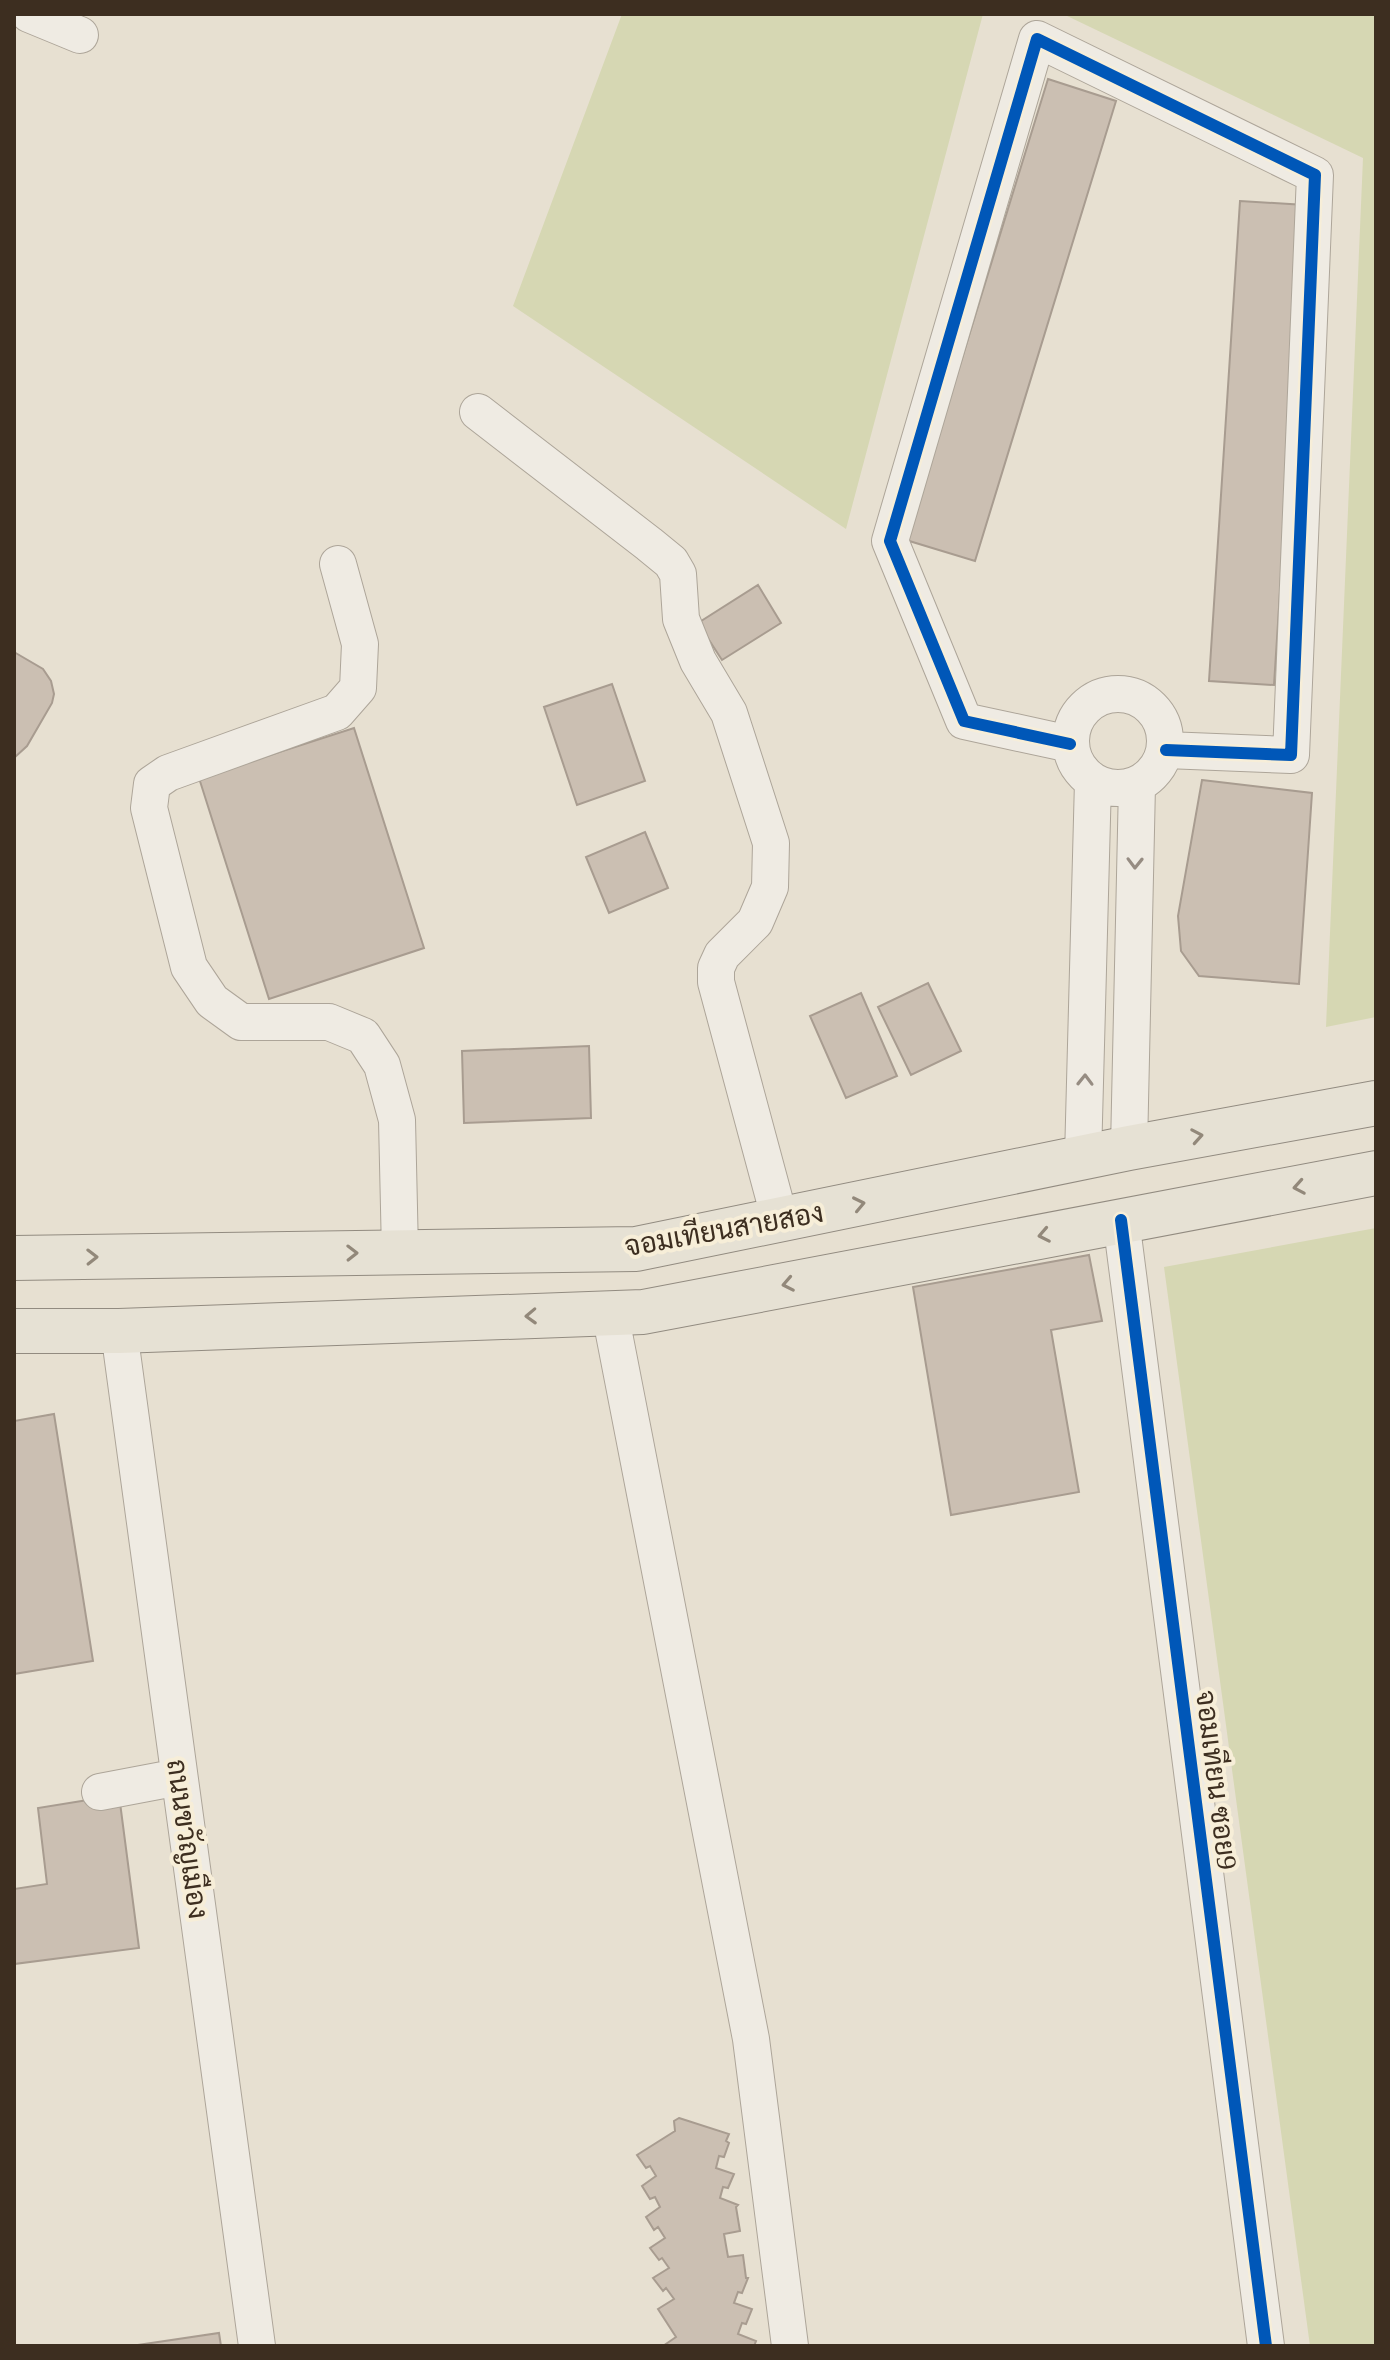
<svg xmlns="http://www.w3.org/2000/svg" width="1390" height="2360" viewBox="0 0 1390 2360" font-family="'Times New Roman',Sarabun,serif">
<rect width="100%" height="100%" fill="#e7e0d1"/>
<!-- green -->
<path fill="#d6d7b3" d="M622,14H983L846,529L513,306Z
M1063,14H1376V1017L1326,1027L1363,158Z
M1376,1228V2346H1310L1164,1267Z"/>
<!-- building -->
<path fill="#cbbfb2" stroke="#a89c90" stroke-width="2" d="M1048,79L1116,101L975,561L906,540Z
M1240,201L1305,205L1274,685L1209,681Z
M758,585L781,623L722,660L698,623Z
M14,652L43,669L51,681L54,694L52,703L27,746L14,758Z
M612,684L645,781L577,805L544,707Z
M354,728L424,948L269,999L199,778Z
M1202,780L1312,793L1299,984L1199,976L1181,951L1178,916Z
M645,832L668,888L609,913L586,857Z
M928,983L961,1051L911,1075L878,1007Z
M861,993L897,1076L846,1098L810,1016Z
M589,1046L591,1118L464,1123L462,1051Z
M1089,1255L1102,1321L1051,1330L1079,1492L951,1515L913,1287Z
M54,1414L93,1661L14,1674V1421Z
M119,1795L139,1948L14,1964V1889L47,1884L38,1808Z
M679,2118L729,2134L726,2141L729,2143L724,2157L719,2156L716,2168L734,2174L728,2188L723,2187L720,2198L738,2205L736,2207L740,2231L724,2234L728,2257L743,2255L746,2278H748L742,2293L738,2292L734,2303L752,2309L746,2324L742,2323L738,2334L756,2341L754,2346H663L676,2337L658,2309L674,2299L666,2288L663,2291L653,2278L669,2268L662,2258L659,2260L650,2248L665,2238L658,2227L654,2230L646,2217L660,2207L655,2197L650,2199L642,2186L656,2176L650,2166L646,2168L637,2155L675,2131L674,2121Z
M219,2333L221,2346H131Z"/>
<g fill="none" stroke-linecap="round" stroke-linejoin="round">
<defs>
<path id="minor" d="M29,14L80,35
M478,412L649,544L671,562L678,574L681,619L698,661L729,713L771,843L770,887L755,922L722,955L716,968V982L780,1220
M338,564L360,644L358,688L337,712L168,773L152,784L149,808L189,967L212,1001L241,1022H329L363,1036L382,1065L397,1120L400,1252
M1071 741a47 47 0 1 1 94 0a47 47 0 1 1-94 0Z
M1070,744L964,721L890,541L1037,39L1315,175L1291,755L1166,750
M1129,1148L1137,785
M1083,1158L1093,781
M1121,1220L1266,2346
M610,1313L751,2039L790,2346
M119,1331L257,2346
M100,1792L179,1777"/>
<path id="major" d="M14,1258L636,1249L1129,1148L1376,1103
M14,1331H119L643,1312L1376,1173"/>
</defs>
<!-- minor casing -->
<use href="#minor" stroke="#ada599" stroke-width="38"/>
<!-- major casing -->
<use href="#major" stroke="#928b80" stroke-width="46"/>
<!-- minor -->
<use href="#minor" stroke="#efebe3" stroke-width="36"/>
<!-- major -->
<use href="#major" stroke="#e6e1d4" stroke-width="44"/>
<defs>
<path id="cycleway" d="M1070,744L964,721L890,541L1037,39L1315,175L1291,755L1166,750
M1121,1220L1266,2346"/>
</defs>
<!-- cycleway casing -->
<use href="#cycleway" stroke="#f7eed8" stroke-width="17"/>
<!-- cycleway -->
<use href="#cycleway" stroke="#0057b8" stroke-width="12"/>
</g>
<!-- one-way arrows -->
<defs><path id="oneway-chevron" d="M-2-3.5L2.5 0L-2 3.5" fill="none" stroke-width="1.6" stroke-linecap="round" stroke-linejoin="round" transform="scale(2)"/></defs>
<g stroke="#968c82">
<use href="#oneway-chevron" transform="translate(1135 863) rotate(91)"/>
<use href="#oneway-chevron" transform="translate(1085 1080) rotate(-89)"/>
</g>
<g stroke="#92887a">
<use href="#oneway-chevron" transform="translate(1197 1136) rotate(-10)"/>
<use href="#oneway-chevron" transform="translate(1299 1187) rotate(170)"/>
<use href="#oneway-chevron" transform="translate(859 1204) rotate(-12)"/>
<use href="#oneway-chevron" transform="translate(1044 1235) rotate(169)"/>
<use href="#oneway-chevron" transform="translate(352 1253) rotate(-1)"/>
<use href="#oneway-chevron" transform="translate(92 1257) rotate(-1)"/>
<use href="#oneway-chevron" transform="translate(788 1284) rotate(169)"/>
<use href="#oneway-chevron" transform="translate(531 1316) rotate(178)"/>
</g>
<g text-anchor="middle" stroke-width="8" stroke-linejoin="round" paint-order="stroke">
<!-- street labels -->
<g font-size="28" fill="#3d2e20" stroke="#f7eed8">
<text transform="translate(724 1229) rotate(-10)" y="10">จอมเทียนสายสอง</text>
<text transform="translate(1217 1780) rotate(83)" y="10">จอมเทียน ซอย9</text>
<text transform="translate(188 1839) rotate(82)" y="10">ถนนขวัญเมือง</text>
</g>
</g>
<!-- border -->
<rect width="1390" height="2360" fill="none" stroke="#3d2e20" stroke-width="32"/>
</svg>
